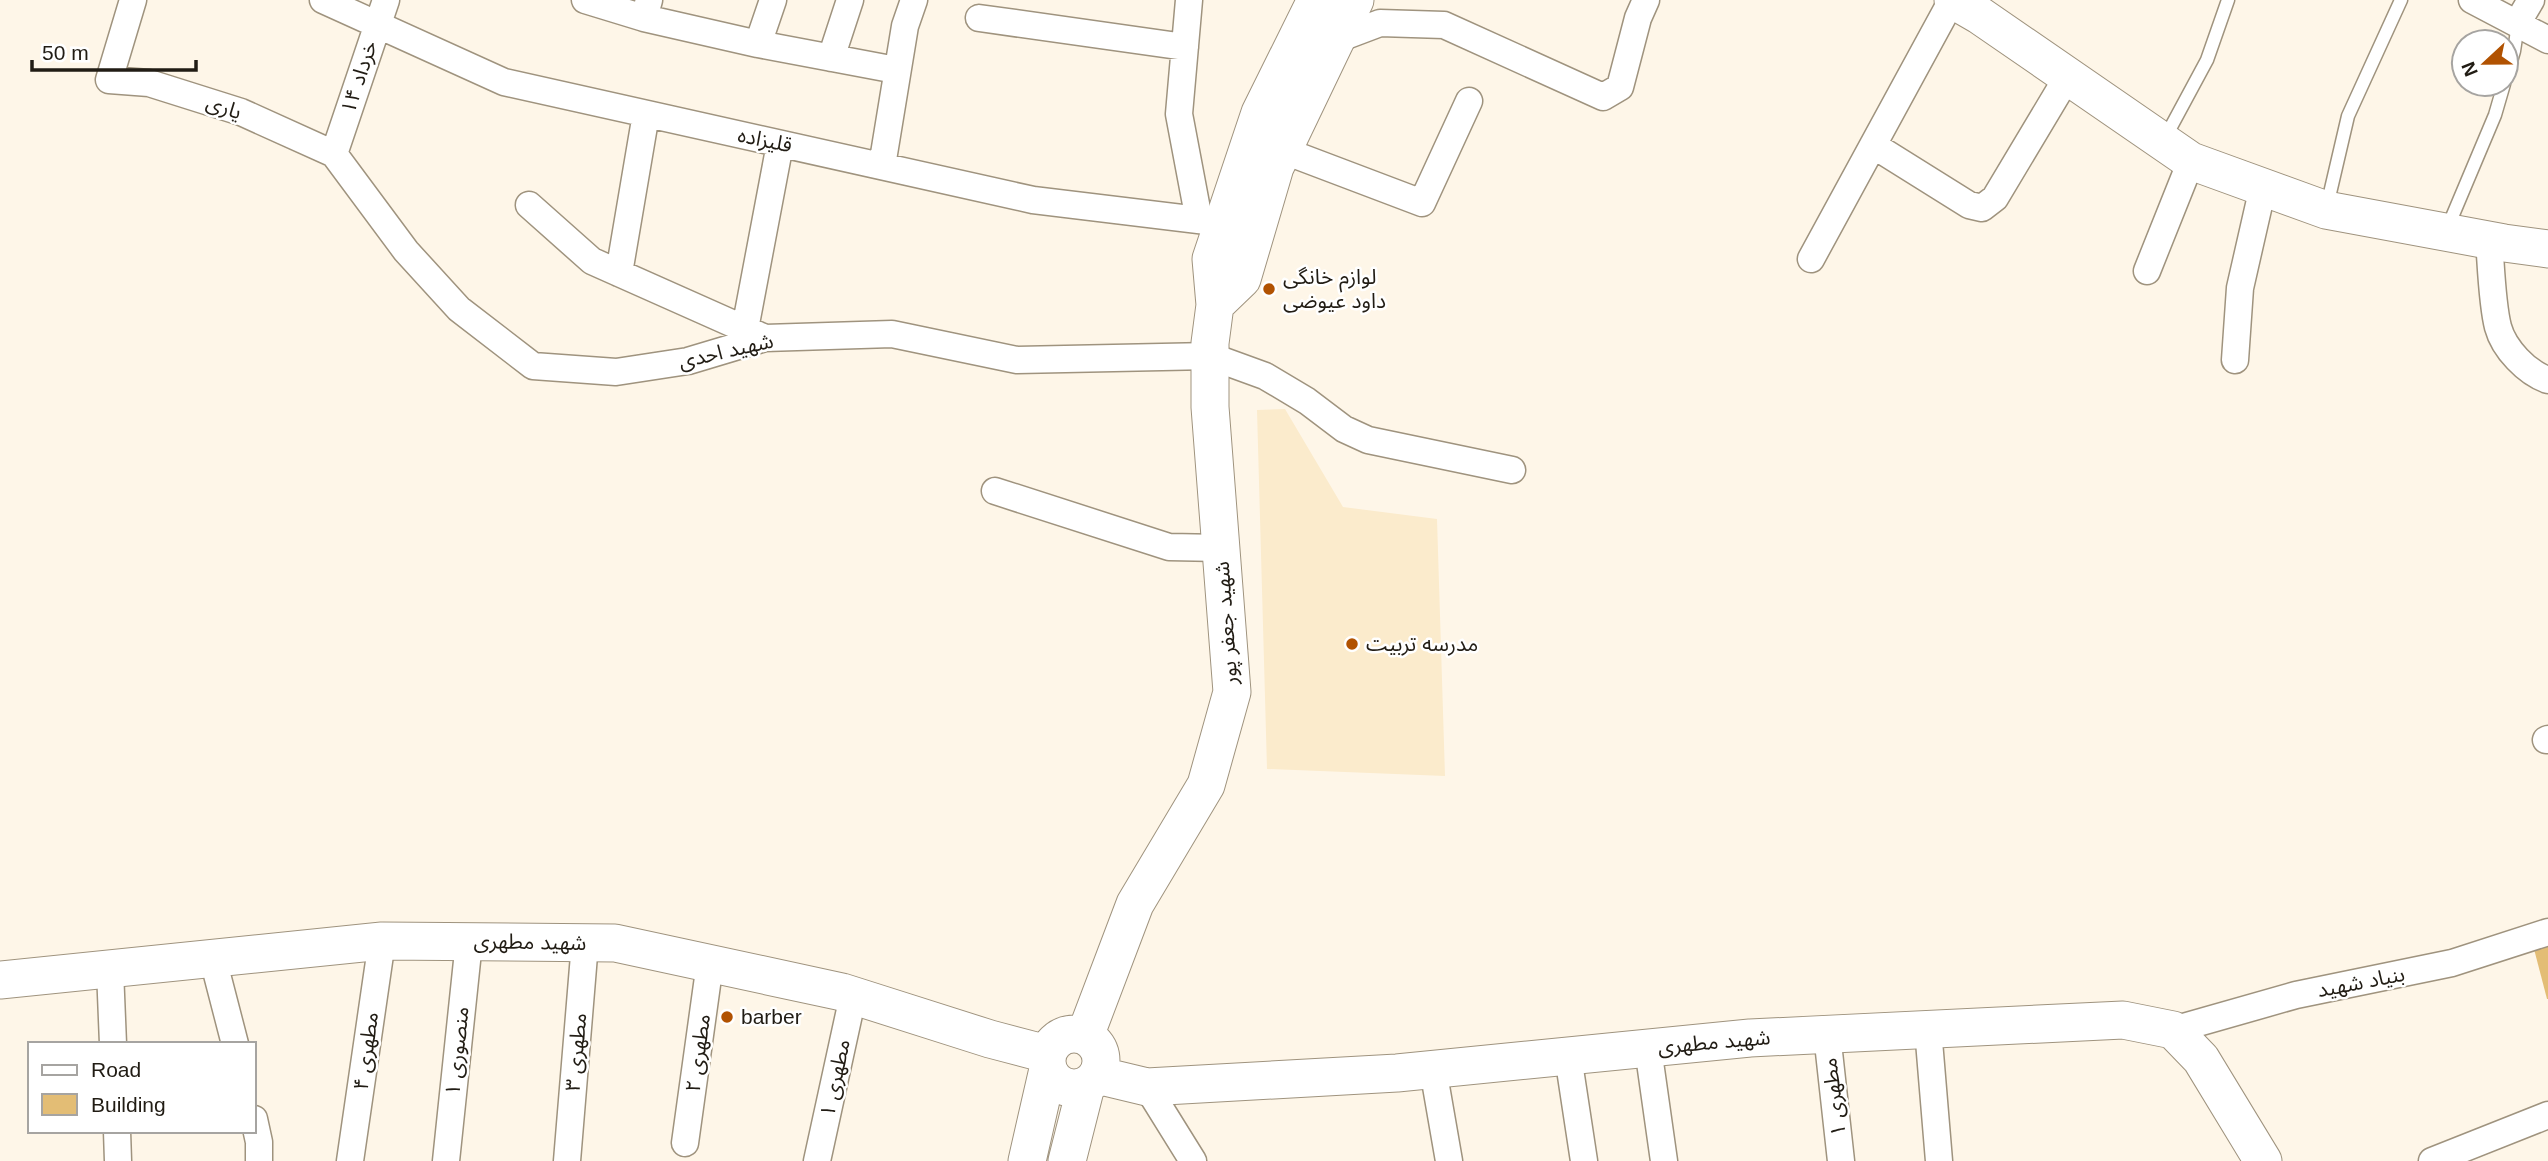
<svg xmlns="http://www.w3.org/2000/svg" width="2548" height="1161" viewBox="0 0 2548 1161" font-family="Arial,'Noto Sans Arabic',sans-serif">
<rect width="100%" height="100%" fill="#fef6e8"/>
<!-- built -->
<path fill="#fbebcc" d="M1285,409L1343,507L1437,519L1445,776L1267,769L1257,410Z"/>
<!-- building -->
<path fill="#e3bd75" d="M2548,945V999H2547L2534,949Z"/>
<g fill="none" stroke-linecap="round" stroke-linejoin="round">
<defs>
<path id="lane" d="M2506,78L2514,51L2518,24
M2165,138L2207,60L2228,0
M2327,206L2348,116L2401,0
M2447,229L2495,115L2504,84"/>
<path id="street" d="M133,0L109,80L149,83L241,112L334,154L406,251L459,309L533,366L616,372L688,361L765,338L892,334L1017,360L1210,356L1265,376L1307,401L1344,429L1368,440L1512,470
M323,0L504,82L1033,200L1223,223
M585,0L644,18L649,0
M1189,0L1179,114L1199,220
M2472,0L2548,40
M644,18L758,44L896,70
M979,18L1185,47
M2518,22L2531,0
M1335,40L1380,23L1444,25L1603,97L1620,87L1638,18L1646,0
M758,44L773,0
M831,58L850,0
M1873,145L1969,205L1982,208L1995,198L2068,76
M1282,150L1422,203L1469,101
M334,154L386,0
M882,166L905,26L914,0
M529,205L592,261L765,338
M2489,240C2491,265 2492,304 2498,327C2504,349 2527,373 2548,380
M1811,259L1952,0
M2147,271L2191,161
M619,273L646,114
M745,329L780,144
M2235,360L2240,288L2263,187
M995,491L1169,547L1221,548
M2546,740L2548,739
M213,959L235,1044
M110,970L113,1044
M1928,1029L1939,1161
M2173,1030L2296,995L2452,963L2548,932
M1827,1034L1841,1161
M1648,1048L1664,1161
M1568,1056L1584,1161
M1433,1069L1449,1161
M1147,1087L1193,1161
M254,1119L259,1142V1161
M117,1131L118,1161
M685,1143L710,963
M350,1161L382,941
M446,1161L469,942
M567,1161L585,943
M817,1161L853,996
M2432,1161L2548,1115"/>
<path id="secondary" d="M1953,0L1979,15L2191,161L2326,210L2504,243L2548,249
M1215,305L1242,279L1275,167L1355,0
M0,980L382,941L615,943L842,992L990,1039L1047,1054
M1047 1061a27 27 0 1 1 54 0a27 27 0 1 1-54 0Z
M1085,1036L1135,904L1206,785L1232,692L1210,407V343L1215,305L1211,259L1260,113L1316,0
M1097,1075L1147,1087L1397,1073L1750,1038L2123,1020L2173,1030L2201,1059L2263,1161
M1027,1161L1048,1069
M1067,1161L1086,1086"/>
</defs>
<!-- lane casing -->
<use href="#lane" stroke="#9f937e" stroke-width="15"/>
<!-- street casing -->
<use href="#street" stroke="#9f937e" stroke-width="29"/>
<!-- secondary casing -->
<use href="#secondary" stroke="#9f937e" stroke-width="39"/>
<!-- lane -->
<use href="#lane" stroke="#fff" stroke-width="12"/>
<!-- street -->
<use href="#street" stroke="#fff" stroke-width="26"/>
<!-- secondary -->
<use href="#secondary" stroke="#fff" stroke-width="37"/>
</g>
<!-- markers -->
<g fill="#b15201" stroke="#fff" stroke-width="2.5">
<circle cx="1269" cy="289" r="7"/>
<circle cx="1352" cy="644" r="7"/>
<circle cx="727" cy="1017" r="7"/>
</g>
<g text-anchor="middle" stroke-width="5" stroke-linejoin="round" paint-order="stroke">
<!-- street labels -->
<g font-size="21" fill="#211c14" stroke="#fff">
<text transform="translate(359 77) rotate(-72)" y="7">۱۴ خرداد</text>
<text transform="translate(224 107) rotate(19)" y="7">یاری</text>
<text transform="translate(765 140) rotate(12)" y="7">قلیزاده</text>
<text transform="translate(726 351) rotate(-13)" y="7">شهید احدی</text>
<text transform="translate(1226 623) rotate(-94)" y="7">شهید جعفر پور</text>
<text transform="translate(530 942) rotate(1)" y="7">شهید مطهری</text>
<text transform="translate(2361 982) rotate(-11)" y="7">بنیاد شهید</text>
<text transform="translate(1714 1042) rotate(-5)" y="7">شهید مطهری</text>
<text transform="translate(366 1051) rotate(-82)" y="7">مطهری ۴</text>
<text transform="translate(457 1051) rotate(-84)" y="7">منصوری ۱</text>
<text transform="translate(576 1052) rotate(-85)" y="7">مطهری ۳</text>
<text transform="translate(698 1053) rotate(-82)" y="7">مطهری ۲</text>
<text transform="translate(835 1078) rotate(-78)" y="7">مطهری ۱</text>
<text transform="translate(1834 1097) rotate(-97)" y="7">مطهری ۱</text>
</g>
<!-- poi labels -->
<g font-size="21" fill="#211c14" stroke="#fff" text-anchor="start">
<text x="1283" y="284">لوازم خانگی<tspan x="1283" dy="24">داود عیوضی</tspan></text>
<text x="1366" y="651">مدرسه تربیت</text>
<text x="741" y="1024">barber</text>
</g>
</g>
<!-- legend -->
<rect x="28" y="1042" width="228" height="91" fill="#ffffff" stroke="#a6a4a1" stroke-width="2"/>
<rect x="42" y="1065" width="35" height="10" fill="#ffffff" stroke="#a6a4a1" stroke-width="2"/>
<text x="91" y="1077" font-size="21" fill="#211c14">Road</text>
<rect x="42" y="1094" width="35" height="21" fill="#e3bd75" stroke="#a6a4a1" stroke-width="2"/>
<text x="91" y="1112" font-size="21" fill="#211c14">Building</text>
<!-- north arrow -->
<g transform="translate(2485 63) rotate(248)"><circle r="33" fill="#ffffff" stroke="#a6a4a1" stroke-width="2"/>
<path d="M0-5L12 26L0 18L-12 26Z" fill="#b15201"/>
<text y="-10" font-size="19" font-weight="bold" text-anchor="middle" fill="#211c14">N</text>
</g>
<!-- scale -->
<path d="M32 60v10h164v-10" fill="none" stroke="#211c14" stroke-width="3.5"/>
<text x="42" y="60" font-size="21" fill="#211c14" stroke="#ffffff" stroke-width="5" paint-order="stroke">50 m</text>
</svg>
